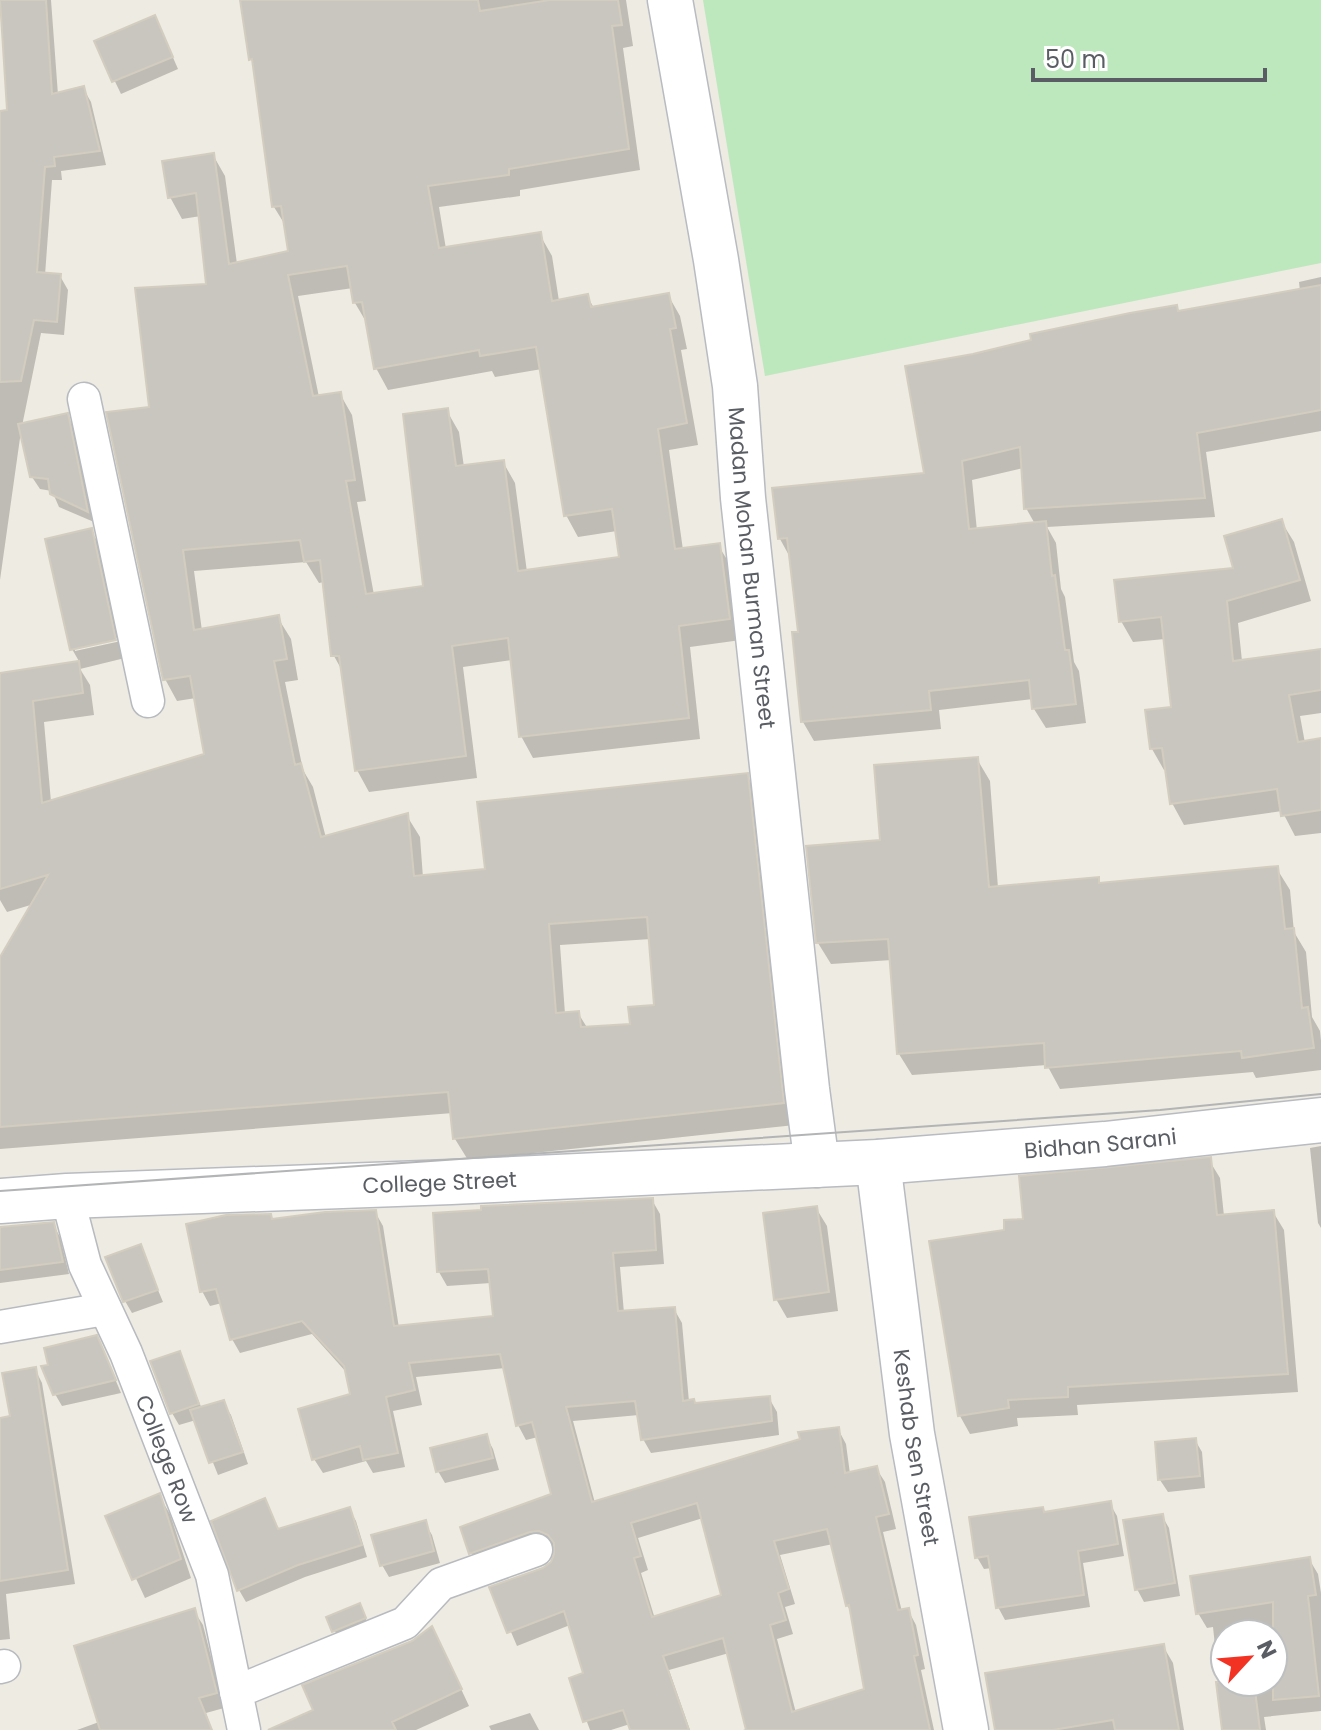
<svg xmlns="http://www.w3.org/2000/svg" width="1321" height="1730" viewBox="0 0 1321 1730" font-family="Poppins,sans-serif">
<rect width="100%" height="100%" fill="#eeebe2"/>
<!-- green -->
<path fill="#bde7bd" d="M703,0H1321V263L765,376Z"/>
<!-- shadow -->
<path fill="#0003" fill-rule="evenodd" d="M2,0H51L58,95L83,88L91,102L106,165L61,171L62,180H52L45,275L60,276L68,290L64,335L41,333L22,426L67,415L74,428L94,522L59,507L52,491L40,489L32,477L21,431L0,580V113L9,112Z
M243,0H626L633,46L623,48L640,170L520,190V196L439,207L446,249L540,235L552,256L559,301L587,296L594,308L668,295L680,316L687,349L681,350L698,445L669,450L683,550L718,545L731,566L741,640L690,647L700,739L533,758L521,736L512,660L463,667L477,778L369,792L357,770L344,674L334,656L324,582L319,583L306,562L194,571L202,631L278,618L291,639L298,680L285,682L303,770L313,787L326,838L407,816L420,837L423,878L487,871L747,776L759,797L795,1125L468,1160L455,1139L453,1113L0,1149V965L34,904L7,912L0,900V675L80,663L72,649L91,531L102,549L120,637L75,647V651L121,641L125,658L80,669L90,685L94,715L44,722L51,802L207,756L196,698L177,701L165,679L151,409L209,286L201,216L182,219L170,197L213,155L225,176L237,264L290,252L287,228L274,207ZM353,288L355,303L368,325L376,368L388,390L492,371L495,377L542,369L566,515L578,537L617,531L621,559L527,572L515,483L503,462L464,467L459,432L447,411L426,588L374,595L357,502L366,501L352,415L340,394L319,397L298,296ZM651,939L656,1007L632,1026L588,1029L578,1013L565,1014L560,945Z
M161,30L178,69L121,94L96,42Z
M1321,277V431L1206,452L1215,517L1047,527L1056,543L1061,589L1065,597L1074,662L1079,671L1086,723L1046,728L1034,709L1033,699L939,710L941,729L814,741L803,722L800,634L791,559L780,539L926,474L1179,313L1300,291L1299,282ZM1023,468L1026,508L1035,524L977,531L972,480Z
M1281,521L1294,542L1311,601L1238,623L1242,661L1321,651V713L1300,716L1305,743L1321,740V833L1295,836L1282,811L1184,825L1172,803L1167,770H1164L1152,749L1173,709L1165,639L1133,642L1121,621L1236,570Z
M977,759L990,781L998,888L1098,879L1101,885L1277,869L1290,890L1294,932L1306,952L1312,1017L1320,1031L1321,1041V1070L1256,1078L1253,1072L1060,1089L1047,1065L912,1075L899,1054L892,960L831,964L818,943L882,842Z
M1321,1146V1228L1318,1223L1310,1148Z
M1209,1160L1220,1178L1224,1216L1273,1212L1284,1230L1298,1392L1077,1405L1078,1415L1017,1418L1018,1426L970,1434L960,1416L1025,1221Z
M652,1200L660,1214L664,1264L620,1267L624,1313L674,1309L682,1323L689,1402L695,1405L769,1398L777,1412L779,1435L651,1453L643,1439L639,1415L573,1421L595,1503L838,1429L846,1444L850,1474L876,1468L885,1482L896,1529L883,1532L902,1612L908,1610L916,1625L925,1669L921,1670L934,1730H743L747,1729L729,1653L669,1670L690,1730H632L630,1724L611,1730H590L571,1679L586,1675L570,1625L517,1646L492,1588L551,1564L556,1549L550,1545L480,1567L471,1553L553,1495L538,1437L526,1440L518,1425L505,1368L416,1377L422,1405L393,1411L405,1467L373,1473L366,1461L323,1473L314,1459L353,1395L347,1373L312,1334L240,1353L232,1339L222,1303L210,1306L202,1291L273,1221L375,1212L383,1226L399,1328L495,1318L491,1283L447,1286L439,1272ZM703,1518L723,1596L655,1619L641,1573L648,1570L638,1538ZM833,1544L847,1605L852,1614L867,1690L796,1713L777,1639L793,1634L785,1607L795,1604L780,1555Z
M816,1208L827,1226L838,1311L787,1318L776,1299Z
M53,1224L60,1237L69,1274L0,1283V1230Z
M140,1247L163,1302L132,1313L125,1301Z
M103,1350L121,1393L62,1406L55,1394Z
M179,1354L202,1409L223,1403L231,1415L248,1464L218,1475L196,1420L179,1425L172,1413Z
M35,1369L42,1383L75,1584L6,1594L10,1639L0,1640V1420L12,1418Z
M486,1436L493,1449L499,1470L445,1483L438,1471Z
M1195,1440L1202,1452L1205,1488L1168,1492L1160,1480Z
M159,1496L170,1514L191,1578L145,1598L108,1518Z
M1110,1504L1117,1516L1124,1556L1083,1563L1090,1607L1005,1620L998,1607L992,1568L984,1569L977,1557L1045,1514Z
M349,1509L356,1521L367,1557L305,1577L246,1602L239,1590L279,1531Z
M1162,1516L1169,1528L1180,1596L1144,1602L1137,1589Z
M425,1523L432,1535L440,1563L389,1577L382,1565Z
M1309,1559L1318,1574L1321,1593V1711L1264,1717L1266,1730H1224L1213,1627L1207,1628L1198,1613ZM1225,1634H1273V1682H1225Z
M359,1606L372,1631L341,1644L329,1618Z
M194,1611L203,1625L224,1708L206,1713L212,1730H77L99,1722Z
M440,1644L469,1706L416,1730H312Z
M1163,1646L1173,1663L1184,1730H997Z
M530,1713L539,1730H491L489,1726Z"/>
<!-- building -->
<path fill="#c9c6bf" stroke="#d3cdc0" stroke-width="2" fill-rule="evenodd" d="M0,0H46L52,94L84,86L100,151L54,157L55,166L45,167L37,272L61,274L57,322L34,320L21,381L0,382V111L7,110Z
M240,0H478L480,11L550,0H618L622,25L612,26L629,149L509,169V175L428,186L439,248L541,232L552,301L588,294L591,307L669,293L676,328L670,329L687,423L658,429L675,549L720,543L730,619L679,626L689,718L519,737L508,638L452,646L466,756L355,771L339,656H331L320,560L304,562L300,540L183,550L194,630L279,615L287,659L274,661L295,765L301,763L321,837L408,813L414,876L485,869L477,802L748,773L784,1103L453,1139L448,1092L0,1127V957L48,875L0,889V673L79,661L83,693L33,701L42,803L204,754L190,676L163,680L106,412L149,407L135,288L206,284L196,193L168,198L162,161L214,153L229,264L288,251L281,206L272,207L252,59L249,60ZM347,266L353,303L362,302L374,369L479,350L480,356L536,347L564,516L612,509L619,557L518,571L504,460L456,466L448,408L403,414L423,586L366,594L346,481L355,480L341,392L313,396L288,275ZM647,917L654,1005L628,1007L630,1024L581,1027L579,1011L556,1013L549,924Z
M155,15L173,57L112,82L94,41Z
M1321,285V410L1197,433L1205,498L1024,509L1020,447L962,461L969,529L1046,521L1052,576L1055,575L1065,650H1069L1076,704L1032,709L1029,680L929,691L931,710L801,722L792,632H798L787,538L778,539L772,488L924,473L905,366L973,354L1031,340L1030,334L1130,313L1177,305L1178,311Z
M68,413L88,512L50,494L48,479L30,477L18,424Z
M1282,519L1300,580L1227,601L1233,661L1321,649V690L1289,695L1298,742L1321,738V810L1281,816L1277,789L1170,804L1162,748L1150,749L1145,710L1171,707L1161,617L1119,622L1114,580L1233,568L1224,536Z
M92,528L116,640L70,650L45,539Z
M978,757L989,887L1099,877V883L1278,866L1285,929L1294,928L1302,1008L1308,1007L1314,1048L1242,1058L1241,1051L1045,1068L1044,1043L897,1054L888,939L816,943L806,846L880,840L874,765Z
M1211,1157L1217,1215L1274,1210L1288,1374L1068,1387V1397L1008,1400L1009,1408L958,1416L929,1241L1004,1230V1220L1023,1219L1019,1176Z
M653,1198L656,1250L613,1253L618,1311L675,1307L683,1401L694,1399L695,1403L770,1396L772,1421L641,1440L635,1401L566,1407L592,1502L800,1439L798,1432L839,1427L845,1473L877,1466L889,1514L876,1517L898,1610L909,1608L918,1655L914,1656L930,1730H746L723,1638L663,1656L689,1730H630L623,1710L583,1722L569,1678L583,1673L564,1611L507,1633L489,1587L543,1568L551,1562L554,1554V1543L548,1535L539,1531L530,1532L469,1554L460,1527L551,1494L532,1422L516,1426L500,1354L409,1363L415,1390L386,1397L398,1453L363,1460L360,1446L312,1460L298,1409L350,1394L344,1366L302,1321L230,1340L216,1289L200,1292L186,1224L226,1215L271,1214L272,1219L325,1212L376,1210L394,1326L493,1316L488,1269L437,1272L433,1213L481,1210V1206ZM697,1503L721,1595L652,1617L634,1558L641,1556L631,1523ZM827,1529L846,1606L849,1605L864,1689L792,1712L770,1625L786,1620L778,1593L789,1589L774,1541Z
M817,1206L829,1292L774,1300L763,1213Z
M54,1222L63,1262L0,1270V1227Z
M141,1244L158,1290L123,1302L105,1257Z
M97,1335L116,1380L53,1395L41,1366L48,1365L44,1348Z
M180,1351L199,1404L170,1414L150,1361Z
M36,1367L68,1570L0,1581V1418L10,1416L2,1373Z
M224,1400L243,1452L209,1463L190,1410Z
M487,1434L493,1458L436,1472L430,1448Z
M1196,1438L1200,1476L1158,1480L1155,1442Z
M160,1493L181,1559L132,1580L105,1516Z
M265,1498L278,1529L350,1507L362,1545L298,1565L237,1591L211,1521Z
M1111,1501L1118,1544L1078,1551L1084,1595L996,1608L988,1556L975,1558L969,1517L1043,1507L1044,1512Z
M1163,1514L1175,1583L1135,1590L1123,1520Z
M426,1520L434,1551L380,1566L371,1535Z
M1310,1557L1316,1595L1308,1596L1319,1696L1273,1700V1602L1196,1614L1190,1576Z
M360,1603L366,1618L332,1632L326,1617Z
M195,1608L217,1693L199,1698L212,1730H100L74,1646Z
M432,1626L462,1689L392,1722L396,1730H268L313,1710L302,1685L412,1641Z
M1164,1644L1179,1730H1115L1113,1720L1053,1730H995L985,1673Z
M1216,1682H1254L1260,1730H1222Z"/>
<g fill="none" stroke-linecap="round" stroke-linejoin="round">
<defs>
<g id="street">
<path d="M84,399L148,701"/>
<path id="s1" d="M67,1196L85,1265L126,1353L212,1575L244,1730"/>
<path d="M0,1327L105,1309"/>
<path d="M0,1667L4,1666"/>
<path d="M236,1692L405,1623L441,1584L536,1550"/>
</g>
<g id="secondary">
<path id="s2" d="M670,0L716,260L735,386L743,498L807,1089L817,1165"/>
<path id="s3" d="M878,1162L912,1434L966,1730"/>
<path id="s4" d="M0,1201L67,1196L451,1182L878,1162L1105,1144L1321,1120"/>
</g>
</defs>
<!-- street casing -->
<use href="#street" stroke="#b7babf" stroke-width="35"/>
<!-- secondary casing -->
<use href="#secondary" stroke="#b8bbc1" stroke-width="47"/>
<!-- street -->
<use href="#street" stroke="#fff" stroke-width="32"/>
<!-- secondary -->
<use href="#secondary" stroke="#fff" stroke-width="44"/>
<!-- tram -->
<path stroke="#b3b4b5" stroke-width="2" d="M0,1191L1160,1110L1321,1094"/>
</g>
<g text-anchor="middle" stroke-width="7" stroke-linejoin="round" paint-order="stroke">
<!-- street labels -->
<g font-size="22" fill="#5a5e64" stroke="#fff">
<text dy="8" stroke="none"><textPath href="#s2" startOffset="574">Madan Mohan Burman Street</textPath></text>
<text dy="8" stroke="none"><textPath href="#s4" startOffset="1102">Bidhan Sarani</textPath></text>
<text dy="8" stroke="none"><textPath href="#s4" startOffset="440">College Street</textPath></text>
<text dy="8" stroke="none"><textPath href="#s3" startOffset="288">Keshab Sen Street</textPath></text>
<text dy="8" stroke="none"><textPath href="#s1" startOffset="282">College Row</textPath></text>
</g>
</g>
<!-- north arrow -->
<g transform="translate(1249 1658) rotate(64)"><circle r="38" fill="#ffffff" stroke="#bdbfc1" stroke-width="2"/>
<path d="M0-6L14 30L0 20L-14 30Z" fill="#f23324"/>
<text y="-12" font-size="22" font-weight="bold" text-anchor="middle" fill="#5a5e64">N</text>
</g>
<!-- scale -->
<path d="M1033 68v12h232v-12" fill="none" stroke="#5a5e64" stroke-width="4"/>
<text x="1045" y="68" font-size="24" fill="#5a5e64" stroke="#ffffff" stroke-width="6" paint-order="stroke">50 m</text>
</svg>
